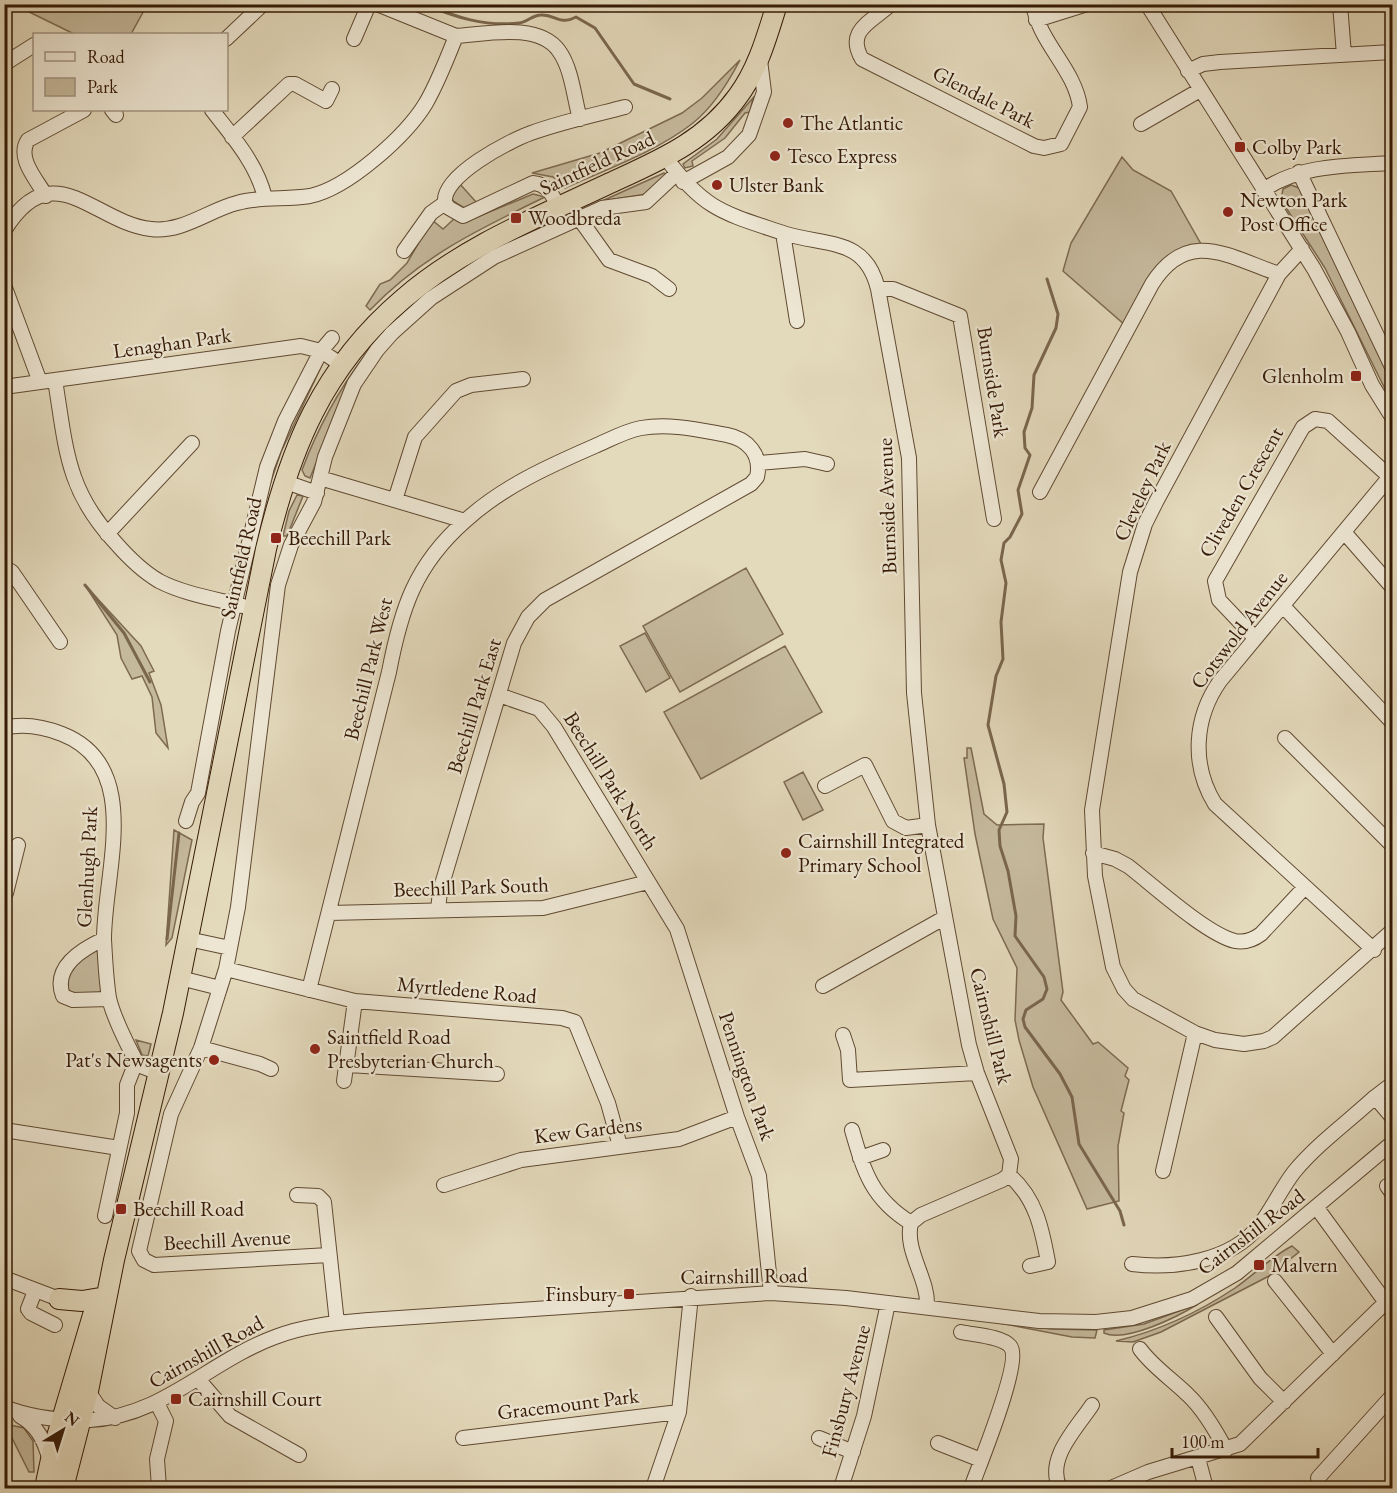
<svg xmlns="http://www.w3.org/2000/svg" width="1397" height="1493" viewBox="0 0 1397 1493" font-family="'EB Garamond',serif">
<rect width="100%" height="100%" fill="#e3d9bb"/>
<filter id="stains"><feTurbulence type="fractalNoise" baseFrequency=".00333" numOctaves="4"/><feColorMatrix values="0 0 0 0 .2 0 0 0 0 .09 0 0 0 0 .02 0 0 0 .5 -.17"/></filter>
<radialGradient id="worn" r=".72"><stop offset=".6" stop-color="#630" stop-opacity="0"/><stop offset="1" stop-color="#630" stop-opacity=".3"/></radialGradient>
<!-- green -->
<path fill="#c5b99c" stroke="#7d6a50" stroke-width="1.5" d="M15,5L147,4V5L131,34H74Z
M740,60C728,83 713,107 693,123C656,152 607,169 565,188L553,177L532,173L600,153L682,113L702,98Z
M753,98L750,112L745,113L725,138L692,161L693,166L685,168L683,164L717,139Z
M1122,157L1133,170L1171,191L1201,244C1151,258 1146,281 1125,325L1063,271L1071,243Z
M664,173L666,175L647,194L602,201Z
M459,183L477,203L466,209L453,201L452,197Z
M1291,185L1302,189L1392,375V403L1325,268L1281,200L1283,189Z
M533,194L545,197C479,229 422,256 370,310L366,306L380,284L390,280L407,263L432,220L443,229L454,219L470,220Z
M365,355L349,383L310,478L305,476L302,470C318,427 338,391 365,355Z
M322,365L281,452L268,490L278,446L318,368Z
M297,495L303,496L287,536H283L289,511Z
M746,568L783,634L680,692L643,626Z
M85,585L141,646L154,671L149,673L161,705L168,748L156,733L152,697L142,676L132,679L121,658L117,635Z
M645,633L670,678L646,692L620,646Z
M785,646L822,712L701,779L664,712Z
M967,748H971L984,814L997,825L1044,824L1043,838L1063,992L1061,1000L1093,1044L1098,1042L1128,1068L1125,1076L1129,1080L1121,1111L1124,1113L1118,1146L1119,1201L1087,1209L1033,1087L1019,1040L1015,1020L1017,968L993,919L975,834L964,758H967Z
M803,772L823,810L803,820L784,782Z
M174,830L192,840L172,938L166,945Z
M99,948L104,991L85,996L69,992C64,962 76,963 99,948Z
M136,1040L151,1044L148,1056L142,1055Z
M1292,1246L1299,1252L1269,1276L1161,1332L1133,1342L1116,1341C1158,1331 1199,1312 1235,1288C1254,1275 1272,1256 1292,1246Z
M1198,1304C1179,1316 1126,1343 1104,1333V1330L1144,1324Z
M984,1320L1051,1329L1097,1330L1095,1338L1072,1337Z
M5,1424L24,1428L33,1441L34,1472H29Z"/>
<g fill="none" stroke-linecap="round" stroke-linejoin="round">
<!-- stream -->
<path stroke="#7a664d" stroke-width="3" d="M424,4C455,17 485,27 519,23C527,22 533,15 541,15C556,14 558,26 576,17L595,28L634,84L670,99
M1047,279L1058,314L1056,328L1034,375L1032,408L1024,432L1025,448L1030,455L1018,490L1022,514L1010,537L1004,543L1001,560L1006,583L1001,622L1003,659L996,676L988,725L1004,784L1007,812L999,830L1000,846L1008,871L1016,916L1015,936L1044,977L1047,989L1043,999L1026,1010L1023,1019L1025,1027L1060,1074L1072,1097L1079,1144L1120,1211L1124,1225
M85,585L124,633L150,682
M167,939L179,833"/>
<defs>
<path id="minor" d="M377,4L456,36
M891,4C872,22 845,30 862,59L1034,146L1044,148L1061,144L1080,107C1075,69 1039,43 1033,4
M1147,4L1314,269L1348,332L1372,385L1392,417
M1340,4L1344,55
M1036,20L1087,4
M226,39L263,4
M354,39L369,4
M4,64L34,45
M1188,71L1203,64L1220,62L1392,52
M112,110L116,115
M212,110C233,137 257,164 265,198
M1141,124L1200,90
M232,137L289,84H295L326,101L332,89
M666,158C704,210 724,213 783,233L797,321
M1299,172L1392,367
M683,182L728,157L749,135L764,92L760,60
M1263,190C1302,164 1347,166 1392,163
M46,196C37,180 16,158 28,140L84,110
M445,203L449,208L463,216L533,183C547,184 553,195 558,207
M579,218L609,260L652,276L669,289
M4,231C53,151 94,223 151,229C182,233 209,210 237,203C261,196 286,200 310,196C348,188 406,136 426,103C438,82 447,59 456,36C485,34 539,22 559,51C572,69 574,98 580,119
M783,233C826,247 865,236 878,289H893L960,316L994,519
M1302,249L1279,274L1156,502L1145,524L1130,572L1092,810L1095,876L1113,967L1124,989L1133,999L1195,1033L1215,1040L1244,1044L1264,1041L1273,1037L1392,931
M404,251L431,213L445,203C441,176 509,141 531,133C561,122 594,115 625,107
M4,285L40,382
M878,289L909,458L914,693L928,825L969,1045L977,1073L1011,1159L1009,1175L1002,1180L921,1215L911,1223C904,1251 929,1279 927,1307
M55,380C66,447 66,489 114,541C127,556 142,571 159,581C184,594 216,599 243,606
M4,387L301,346L321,351L342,365
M758,463L805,459L827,464
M320,478L465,521
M283,481L317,493
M1040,492L1152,284C1188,227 1229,257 1279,274
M395,500L415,437L456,391L471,385L523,379
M1344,532L1392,587
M107,534L192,443
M4,567L12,572L60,642
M1283,606L1392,722
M1255,638L1219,600L1215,581L1303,427L1315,419L1328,421L1390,477
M499,695L539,709L554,727L677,929L737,1117L759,1176L771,1293
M4,728C24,723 44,727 62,734C144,766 104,872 104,939C105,958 106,979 109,998C113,1016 129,1048 138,1065L159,1073
M1285,738L1392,845
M825,786L865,765L893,821L906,828L928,825
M186,821L192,802L198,793L228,631L267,467L285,421L321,351L332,338
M1093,853L1115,859L1128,866C1153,885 1206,934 1235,941C1245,943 1253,940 1261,934L1305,887
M6,893L18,845
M329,913L543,908L648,882
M104,939C82,949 52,967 63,996L73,1000L109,999
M188,939L230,948
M1374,950L1215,804C1191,765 1194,718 1220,681L1392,474
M226,969L355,1001L562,1018L575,1022L608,1103L620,1146
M180,978L220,988
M823,986L944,918
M309,990L389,672C401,609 415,565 465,521C502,487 549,466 595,446C609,440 625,431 641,428C670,423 699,430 727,435C748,439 762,455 757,477L751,484L545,600L528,617L514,643L440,891L438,910
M843,1035L848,1050L850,1080L977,1073
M201,1048L260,1064L271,1069
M348,1065L497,1074
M344,1081L355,1001
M1375,1097L1392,1084
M4,1130L119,1148
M852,1130C864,1172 872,1199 911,1223
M860,1158L883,1150
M1163,1171L1195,1033
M1009,1175C1036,1198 1042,1229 1048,1262L1030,1266
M444,1185L521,1160L679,1139L737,1117
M1387,1186L1392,1193
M297,1195L318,1196L324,1202L337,1323
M1317,1208L1392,1311
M105,1216L127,1113V1085L136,1062
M329,1255L154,1265L144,1260L139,1251L171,1114L201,1048L226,969L238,907L278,585L291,545L314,502L325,457L354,384L377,350L392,333L431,298L494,257L602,208L646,202L676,174
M1132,1264C1174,1269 1230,1262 1259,1226C1272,1209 1281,1189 1294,1172C1317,1144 1349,1121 1375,1097L1392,1117
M4,1278L67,1302
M1275,1281L1333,1354
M35,1291L28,1309L31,1313L55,1325
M1216,1317L1260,1378L1284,1402
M961,1332C974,1335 1001,1336 1010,1346C1023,1360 978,1468 971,1488
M1140,1349C1153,1367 1173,1380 1188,1395C1204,1410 1216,1431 1226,1450
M198,1379L230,1416L299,1455
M88,1391L98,1406L115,1418
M157,1403L166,1421L157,1459L159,1488
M4,1407C32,1418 60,1421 90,1420C161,1417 210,1361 275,1337C305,1325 337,1323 369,1320L771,1293L846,1298L1039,1321L1096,1322L1132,1318L1192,1299L1237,1273L1392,1143
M20,1416C39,1427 44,1441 50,1460
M463,1438L679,1412
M819,1438L853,1452
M938,1443L981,1460
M1198,1458L1206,1488
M1318,1478L1392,1396
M653,1488L679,1412L691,1296
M841,1488L864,1416L888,1303
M1060,1488C1045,1459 1077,1428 1092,1405
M1111,1488L1148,1472L1240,1444L1385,1303"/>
<path id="highway" d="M59,1299L82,1301L100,1298
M45,1488L53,1450L93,1315
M63,1488L88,1391L114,1260L173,1013L266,549C290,449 322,368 403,299C463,247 538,217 608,184C658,161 705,142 738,96C758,69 767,36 777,4"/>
</defs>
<!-- minor casing -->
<use href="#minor" stroke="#604a32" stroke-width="16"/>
<!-- highway casing -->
<use href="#highway" stroke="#351a05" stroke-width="22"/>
<!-- minor -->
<use href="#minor" stroke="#ede6d3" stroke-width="14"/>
<!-- highway -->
<use href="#highway" stroke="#e3d9bb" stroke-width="20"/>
</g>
<!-- markers -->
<g fill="#8f2418" stroke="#ede6d3" stroke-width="2">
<circle cx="788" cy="123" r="6"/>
<rect x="1234" y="141" width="12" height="12" rx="3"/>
<circle cx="775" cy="156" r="6"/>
<circle cx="717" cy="185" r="6"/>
<circle cx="1228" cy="212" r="6"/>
<rect x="510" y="212" width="12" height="12" rx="3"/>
<rect x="1350" y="370" width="12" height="12" rx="3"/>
<rect x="270" y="532" width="12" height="12" rx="3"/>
<circle cx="786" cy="853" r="6"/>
<circle cx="315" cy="1049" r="6"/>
<circle cx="214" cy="1060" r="6"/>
<rect x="115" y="1203" width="12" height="12" rx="3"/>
<rect x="1253" y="1259" width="12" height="12" rx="3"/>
<rect x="623" y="1288" width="12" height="12" rx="3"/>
<rect x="170" y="1393" width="12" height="12" rx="3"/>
</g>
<g text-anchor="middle" stroke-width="4.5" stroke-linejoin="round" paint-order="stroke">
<!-- street labels -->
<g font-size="21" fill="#351a05" stroke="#ede6d3">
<text transform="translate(984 97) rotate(27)" y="7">Glendale Park</text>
<text transform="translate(597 163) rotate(-25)" y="7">Saintfield Road</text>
<text transform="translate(172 343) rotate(-8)" y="7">Lenaghan Park</text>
<text transform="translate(993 382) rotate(81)" y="7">Burnside Park</text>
<text transform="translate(1142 491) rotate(-65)" y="7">Cleveley Park</text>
<text transform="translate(1241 492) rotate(-60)" y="7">Cliveden Crescent</text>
<text transform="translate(887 506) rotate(-92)" y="7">Burnside Avenue</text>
<text transform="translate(241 558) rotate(-77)" y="7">Saintfield Road</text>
<text transform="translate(1239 630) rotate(-52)" y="7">Cotswold Avenue</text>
<text transform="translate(368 669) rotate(-76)" y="7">Beechill Park West</text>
<text transform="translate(474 706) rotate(-73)" y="7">Beechill Park East</text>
<text transform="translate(611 781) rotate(58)" y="7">Beechill Park North</text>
<text transform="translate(87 867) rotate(-87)" y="7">Glenhugh Park</text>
<text transform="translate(471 887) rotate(-2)" y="7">Beechill Park South</text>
<text transform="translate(467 990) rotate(5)" y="7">Myrtledene Road</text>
<text transform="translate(991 1026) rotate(76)" y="7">Cairnshill Park</text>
<text transform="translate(747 1076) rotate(71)" y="7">Pennington Park</text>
<text transform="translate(588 1130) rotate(-7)" y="7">Kew Gardens</text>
<text transform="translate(1251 1232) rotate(-37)" y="7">Cairnshill Road</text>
<text transform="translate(227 1240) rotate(-3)" y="7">Beechill Avenue</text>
<text transform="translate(744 1276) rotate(-1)" y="7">Cairnshill Road</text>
<text transform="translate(206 1352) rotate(-29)" y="7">Cairnshill Road</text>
<text transform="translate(846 1391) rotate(-75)" y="7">Finsbury Avenue</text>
<text transform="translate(568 1404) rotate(-7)" y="7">Gracemount Park</text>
</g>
<!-- poi labels -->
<g font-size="21" fill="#351a05" stroke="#ede6d3" text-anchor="start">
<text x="800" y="130">The Atlantic</text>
<text x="1252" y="154">Colby Park</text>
<text x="787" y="163">Tesco Express</text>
<text x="729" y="192">Ulster Bank</text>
<text x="1240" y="207">Newton Park<tspan x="1240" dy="24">Post Office</tspan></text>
<text x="528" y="225">Woodbreda</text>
<text x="1344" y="383" text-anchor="end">Glenholm</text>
<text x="288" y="545">Beechill Park</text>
<text x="798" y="848">Cairnshill Integrated<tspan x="798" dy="24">Primary School</tspan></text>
<text x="327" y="1044">Saintfield Road<tspan x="327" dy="24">Presbyterian Church</tspan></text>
<text x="202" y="1067" text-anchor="end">Pat's Newsagents</text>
<text x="133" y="1216">Beechill Road</text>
<text x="1271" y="1272">Malvern</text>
<text x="617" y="1301" text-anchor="end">Finsbury</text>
<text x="188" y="1406">Cairnshill Court</text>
</g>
</g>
<!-- margin -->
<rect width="1397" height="1493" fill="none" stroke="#e3d9bb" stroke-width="24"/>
<rect x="6" y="6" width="1385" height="1481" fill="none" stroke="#351a05" stroke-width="3"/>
<rect x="12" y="12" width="1373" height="1469" fill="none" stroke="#351a05" stroke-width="1.5"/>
<!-- legend -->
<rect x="33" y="33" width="195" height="78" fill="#ede6d3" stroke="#a39481" stroke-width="1.5"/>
<rect x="45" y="52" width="30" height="9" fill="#ede6d3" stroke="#a39481" stroke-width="1.5"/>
<text x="87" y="63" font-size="18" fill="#351a05">Road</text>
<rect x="45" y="78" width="30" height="18" fill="#c5b99c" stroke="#a39481" stroke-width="1.5"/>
<text x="87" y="93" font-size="18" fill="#351a05">Park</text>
<!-- north arrow -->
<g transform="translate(63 1430) rotate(38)" stroke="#ede6d3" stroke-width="4.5" paint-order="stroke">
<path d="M0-4.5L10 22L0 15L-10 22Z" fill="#351a05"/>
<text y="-9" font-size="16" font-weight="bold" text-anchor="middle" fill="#351a05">N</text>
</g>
<!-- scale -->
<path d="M1172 1448v9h146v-9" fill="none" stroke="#351a05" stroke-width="3"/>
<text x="1181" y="1448" font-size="18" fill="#351a05" stroke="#ede6d3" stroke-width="4.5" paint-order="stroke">100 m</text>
<rect width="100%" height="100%" filter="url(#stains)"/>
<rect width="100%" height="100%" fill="url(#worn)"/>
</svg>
